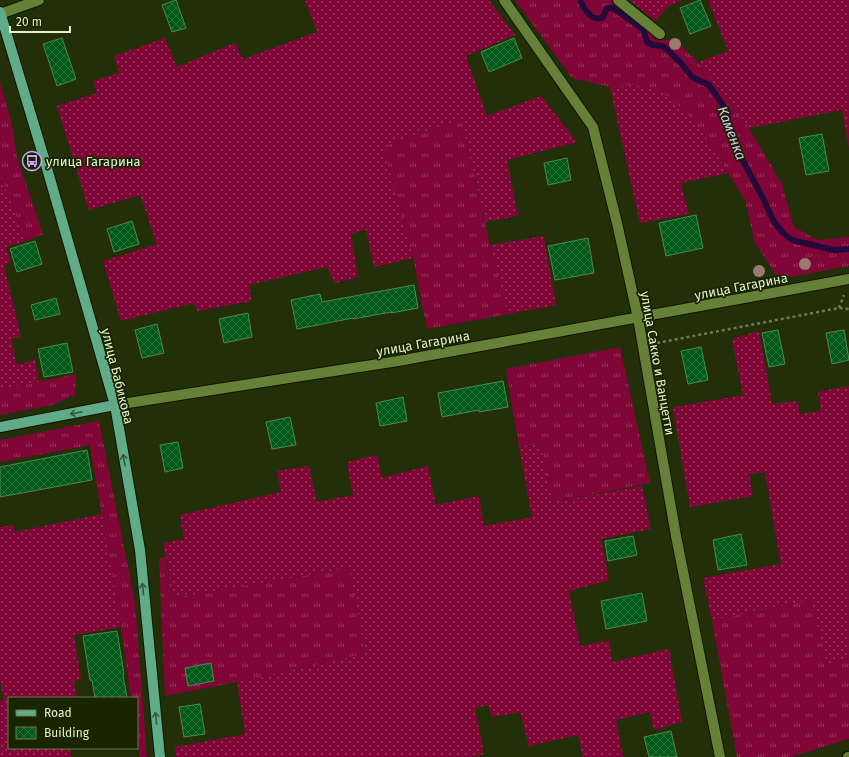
<svg xmlns="http://www.w3.org/2000/svg" width="849" height="757" viewBox="0 0 849 757" font-family="'Fira Sans',sans-serif">
<defs>
<pattern id="grass-tufts" width="24" height="20" patternUnits="userSpaceOnUse"><rect width="24" height="20" fill="#7f0637"/><path d="M3 7l-1-3M5 7V3M7 7l1-3M15 17l-1-3M17 17v-4M19 17l1-3" fill="none" stroke="#97375c"/></pattern>
<pattern id="garden-dots" width="8" height="8" patternUnits="userSpaceOnUse"><rect width="8" height="8" fill="#7f0637"/><path d="M2 2h.1M6 6h.1" fill="none" stroke="#97375c" stroke-width="1.8" stroke-linecap="round"/></pattern>
<pattern id="building-cross-hatch" width="8" height="8" patternUnits="userSpaceOnUse"><rect width="8" height="8" fill="#025819"/><path d="M0 0l8 8M0 8l8-8" fill="none" stroke="#277039"/></pattern>
</defs>
<rect width="100%" height="100%" fill="#222f08"/>
<!-- grass -->
<path fill="url(#grass-tufts)" d="M515,0H611L647,27L654,39L676,41L698,62L749,128L782,184L794,227L818,240L849,237V266L779,279L755,243L745,200L704,134L635,85L610,87L572,78Z
M0,82L12,124L17,157L43,234L26,241L0,174Z
M461,119L490,245L508,314L427,329L413,258L383,146Z
M620,347L650,483L553,502L540,443L519,447L506,369Z
M76,374L75,395L52,405L0,415V389L39,382Z
M99,421L135,602L147,757H140L137,738V698H131L121,627L90,445L0,462V440Z
M165,557L174,598L349,568L365,654L237,682L165,696L159,558Z
M811,600L827,663L849,658V739L791,757H737L712,620Z"/>
<!-- garden -->
<path fill="url(#garden-dots)" d="M305,0H489L515,35L466,56L487,116L541,96L577,142L507,160L518,216L485,222L461,119L383,146L413,258L374,267L366,230L351,234L358,277L335,283L327,267L249,285L252,301L197,311L194,303L121,321L103,261L157,244L140,195L89,210L57,106L97,93L93,81L119,73L114,56L165,38L177,67L235,43L243,59L317,32Z
M630,0H683L668,6L655,21Z
M708,0H849V148L842,110L749,128L698,62L728,51Z
M635,85L663,92L686,112L704,134L728,173L681,183L689,214L640,223L610,87Z
M0,174L26,241L6,247L11,263L4,265L21,337L11,339L17,365L35,360L39,382L0,389Z
M544,236L556,305L508,314L490,245Z
M759,331L772,404L797,401L800,414L821,411L818,392L849,386V658L827,664L811,600L712,620L703,578L781,564L765,472L749,474L753,496L690,507L673,407L743,395L732,339Z
M540,443L553,502L642,486L651,529L601,539L609,580L569,591L580,646L609,641L612,662L669,649L682,722L654,730L650,712L616,720L623,757H583L578,735L529,746L520,712L492,717L488,705L475,708L484,754L473,757H176L175,747L245,734L237,682L365,654L349,568L174,598L163,543L184,539L180,515L281,492L277,471L309,466L317,502L353,495L347,462L377,455L382,478L428,466L436,505L479,496L484,526L532,517L519,447Z
M102,514L121,627L74,635L81,679L74,681L77,698H9V748H70L71,757H0V701L4,700L0,681V527L13,525L15,532Z"/>
<g fill="none" stroke-linecap="round" stroke-linejoin="round">
<!-- stream -->
<path stroke="#25093a" stroke-width="6" d="M580,0C582,6 589,17 596,18C598,19 601,18 603,17L607,8H613L643,29L647,42L653,45L663,46L681,63L692,77L709,85L727,111L729,129L734,144L764,200L774,222L783,233L792,240L834,250L849,249"/>
</g>
<!-- building -->
<path fill="url(#building-cross-hatch)" stroke="#4c8851" d="M176,0L186,28L172,32L162,5Z
M700,0L711,26L690,34L680,8Z
M62,38L76,79L57,86L43,44Z
M514,38L522,58L489,72L481,52Z
M822,134L829,171L806,175L799,138Z
M567,158L571,180L548,185L544,163Z
M696,215L703,248L666,256L659,223Z
M132,221L139,244L114,252L107,229Z
M588,238L594,273L555,280L548,246Z
M35,241L42,264L17,272L10,249Z
M414,285L418,308L391,313V312L353,319V318L297,329L291,300L320,294L322,302Z
M56,298L60,314L35,320L31,305Z
M248,313L252,337L224,343L219,319Z
M157,324L164,353L142,358L135,330Z
M778,330L785,364L769,367L762,333Z
M844,330L849,360L832,364L826,333Z
M67,343L73,372L44,377L38,349Z
M701,347L708,380L688,384L681,351Z
M503,381L508,407L479,412V410L442,417L438,393Z
M403,397L407,421L380,426L376,403Z
M290,417L296,445L272,449L266,422Z
M178,442L183,468L165,472L160,445Z
M87,450L92,480L0,497V467Z
M741,534L747,565L718,570L713,540Z
M633,536L637,555L608,561L605,541Z
M642,593L647,621L606,629L601,601Z
M117,631L124,674L123,675L127,698H95L92,680H90L83,636Z
M211,663L214,681L188,686L185,668Z
M200,704L205,734L184,737L179,707Z
M671,731L677,757H649L644,737Z"/>
<g fill="none" stroke-linecap="round" stroke-linejoin="round">
<defs>
<path id="minor" d="M504,0L593,127L617,223L638,318L676,536L720,757
M618,0L660,34
M0,14L39,0
M848,757H849"/>
<path id="tertiary" d="M115,405L398,361L849,279"/>
<path id="primary" d="M0,12L44,158L115,405L140,550L160,757
M0,427L115,405"/>
</defs>
<!-- minor casing -->
<use href="#minor" stroke="#0e1602" stroke-width="12"/>
<!-- tertiary casing -->
<use href="#tertiary" stroke="#0e1602" stroke-width="12"/>
<!-- primary casing -->
<use href="#primary" stroke="#0e1602" stroke-width="12"/>
<!-- path -->
<path stroke="#6d7b55" stroke-width="2.5" stroke-dasharray="3 3" stroke-linecap="butt" d="M839,308L844,295
M657,343L839,308L849,309"/>
<!-- minor -->
<use href="#minor" stroke="#668038" stroke-width="10"/>
<!-- tertiary -->
<use href="#tertiary" stroke="#668038" stroke-width="10"/>
<!-- primary -->
<use href="#primary" stroke="#61ac88" stroke-width="10"/>
</g>
<!-- trees -->
<g fill="#977b70">
<circle cx="675" cy="44" r="6"/>
<circle cx="805" cy="264" r="6"/>
<circle cx="759" cy="271" r="6"/>
</g>
<!-- one-way arrows -->
<defs><path id="oneway-shaft" d="M-6 0H5M1.5-3L5.5 0L1.5 3" fill="none" stroke-width="1.6" stroke-linecap="round" stroke-linejoin="round"/></defs>
<g stroke="#365b36">
<use href="#oneway-shaft" transform="translate(76 413) rotate(169)"/>
<use href="#oneway-shaft" transform="translate(124 460) rotate(-100)"/>
<use href="#oneway-shaft" transform="translate(143 589) rotate(-96)"/>
<use href="#oneway-shaft" transform="translate(156 718) rotate(-96)"/>
</g>
<!-- icons -->
<defs>
<symbol id="bus-ring" viewBox="-11 -11 22 22"><circle r="9.5" fill="#192500" stroke="#c8a5ee" stroke-width="1.5"/><path d="M-5-6H5V4H4V6H2V4H-2V6H-4V4H-5ZM-3.5-4V0h7V-4ZM-3.5 1.2v1.5H-2V1.2ZM2 1.2v1.5H3.5V1.2Z" fill="#c8a5ee"/></symbol>
</defs>
<g fill-rule="evenodd">
<use href="#bus-ring" x="21" y="150" width="22" height="22"/>
</g>
<g text-anchor="middle" stroke-width="3.5" stroke-linejoin="round" paint-order="stroke">
<!-- poi labels -->
<g font-size="13" fill="#e3f2cd" stroke="#192500" text-anchor="start">
<text x="46" y="166">улица Гагарина</text>
</g>
<!-- street labels -->
<g font-size="13" fill="#e3f2cd" stroke="#192500">
<text transform="translate(741 286) rotate(-11)" y="5">улица Гагарина</text>
<text transform="translate(423 343) rotate(-10)" y="5">улица Гагарина</text>
<text transform="translate(658 363) rotate(80)" y="5">улица Сакко и Ванцетти</text>
<text transform="translate(118 376) rotate(76)" y="5">улица Бабикова</text>
</g>
<!-- water labels -->
<g font-size="14" font-style="italic" fill="#dac2f4" stroke="#192500">
<text transform="translate(732 133) rotate(69)" y="5">Каменка</text>
</g>
</g>
<!-- legend -->
<rect x="8" y="697" width="130" height="52" fill="#192500" stroke="#6a7752"/>
<rect x="16" y="710" width="20" height="6" fill="#61ac88" stroke="#6a7752"/>
<text x="44" y="717" font-size="12" fill="#e3f2cd">Road</text>
<rect x="16" y="727" width="20" height="12" fill="url(#building-cross-hatch)" stroke="#6a7752"/>
<text x="44" y="737" font-size="12" fill="#e3f2cd">Building</text>
<!-- scale -->
<path d="M10 26v6h60v-6" fill="none" stroke="#e3f2cd" stroke-width="2"/>
<text x="16" y="26" font-size="12" fill="#e3f2cd" stroke="#192500" stroke-width="3" paint-order="stroke">20 m</text>
</svg>
